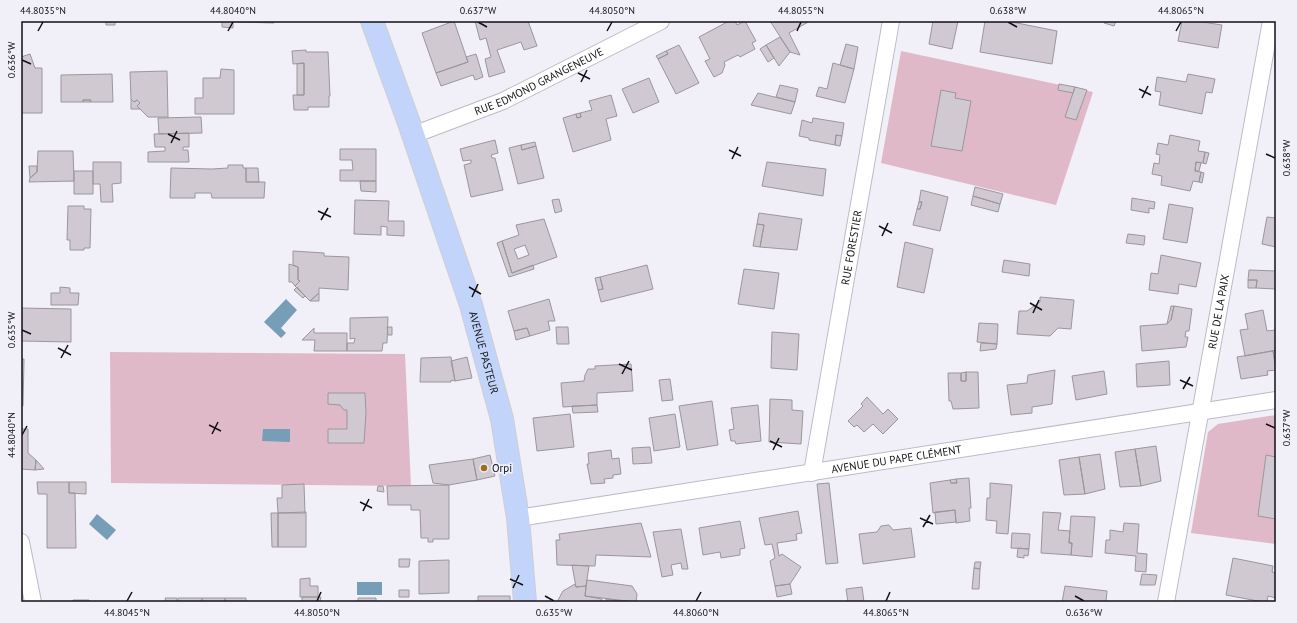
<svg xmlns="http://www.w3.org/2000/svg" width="1297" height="623" viewBox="0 0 1297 623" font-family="'PT Sans',sans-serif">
<rect width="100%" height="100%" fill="#f1eff8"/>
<!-- green -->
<path fill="#e0b9c9" d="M901,51L1093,92L1056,205L881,163Z
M110,352L405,354L411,486L111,483Z
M1276,415V544L1191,533L1208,432L1218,424Z"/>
<!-- water -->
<path fill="#779eb7" d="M286,299L297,310L281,328L286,333L281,338L264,322Z
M263,429H290V442L262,441Z
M97,514L116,530L107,540L89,524Z
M357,582H382V595H357Z"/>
<!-- building -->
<path fill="#d0c9d1" stroke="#9c969c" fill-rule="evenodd" d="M106,21H115V25H106Z
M222,21H233V28L222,27Z
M238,21H274V23L238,22Z
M454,21L468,62L436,73L422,33Z
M475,21H528L537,46L524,50L521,42L497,50L505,72L489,77L485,59L491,57L486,38L480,40Z
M729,21H735L737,25L745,21L756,41L752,43L755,49L740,57L738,55L724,62L725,65L722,73L714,77L705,61L710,59L699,37Z
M770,21H810L789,33L800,55L790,52Z
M933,21H958L952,49L929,44Z
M985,21H1007L1057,31L1052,64L980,52Z
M1105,21H1116L1114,26L1104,23Z
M1182,21H1196L1222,25L1218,48L1178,41Z
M780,37L790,52L779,66L766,45Z
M846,44L858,47L854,69L840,65Z
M679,45L699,83L676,94L658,59L668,54L666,51Z
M766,45L774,58L768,62L760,49Z
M306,50V52H328L330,96H329V107H308V110H294L293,95H304V63L293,64L292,51Z
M666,51L668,54L658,59L656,56Z
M30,54L35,68H42V113H21V57Z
M476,54L483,77L475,80L473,75L441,86L436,73L468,62L466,57Z
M304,63V95H297V64Z
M833,63L854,69L845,103L816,96L819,87L827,89Z
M221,69L234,70V114H195V98H203V78H220Z
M167,71L168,117H148L137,106L140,103L137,100L134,102L131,99L130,72Z
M112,74L113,102H90L91,100H83V102H61V75Z
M1188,74L1215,79L1212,93L1206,92L1202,114L1159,105L1161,92L1155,91L1157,77L1186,82Z
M649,78L659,102L633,113L622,89Z
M1059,84L1075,87L1073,93L1058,90Z
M780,85L798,89L795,102L776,97Z
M1075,87L1087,90L1076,120L1065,117Z
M941,90L956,93L955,98L971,101L962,151L931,146Z
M758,93L795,102L791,114L751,105Z
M611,95L617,116L606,119L611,140L573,152L563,118L576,114L577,118L581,117L580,113L592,110L589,101Z
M131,99L134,102L137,100L140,103L137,106L140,109H131Z
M83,100H91L90,102H83Z
M580,113L581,117L577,118L576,114Z
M201,117L202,133L159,134L158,118Z
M813,118L844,123L842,136L836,135L835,145L809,140V138L799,136L802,120L812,123Z
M189,133V147H183V150H188L189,162H148V152L165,151V147H155L154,134Z
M836,135L842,136L840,146L835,145Z
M1170,135L1200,141L1198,151L1205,152L1203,163L1196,162L1195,171L1201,172L1199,182L1193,181L1190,191L1161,185L1162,176L1152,174L1154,163L1159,164L1160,155L1156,154L1158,143L1168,145Z
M495,140L498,153L491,155L492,158H495L503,190L471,197L464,165L471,163V160L463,161L460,149Z
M535,142L536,146L522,150L521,145Z
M521,145L522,150L536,146L544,178L518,184L509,148Z
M340,149H376V181H340V170H353L352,160H340Z
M38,151H73L74,181L29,182L30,178L37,172Z
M1205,152L1209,153L1206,164L1203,163Z
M93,162H121V183L112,184L113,202H101L100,184H93Z
M767,162L826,169L823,196L762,186Z
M1196,162L1201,163L1199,171H1195Z
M228,165H243V168H246V182H265L264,198H212L211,193H195V198H170L171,168L212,169L228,168Z
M29,166H37V172L30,178Z
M246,168H258L259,182H246Z
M74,171H93V194H74Z
M1201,172L1204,173L1202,183L1199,182Z
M360,181H376V192L361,191Z
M975,187L1003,194L1000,204L973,196Z
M921,190L948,197L940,231L913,225L917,209H920L922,202H919Z
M973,196L1000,204L998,212L971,205Z
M1132,198L1155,202L1154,209L1149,208V213L1131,210Z
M559,199L562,211L555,213L552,200Z
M355,200L389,201L388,221H404V236L387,235V227L381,226V235L354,234Z
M919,202H922L920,209H917Z
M1169,204L1193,208L1187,243L1163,239Z
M68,206H84V209H91L90,248H84V250H70V240H67Z
M759,213L802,219L797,250L760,247L764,225L757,224Z
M1267,217L1276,218V247L1262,244Z
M544,219L557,257L512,273L502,241L519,235L516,225ZM525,245L529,255L518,259L514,249Z
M757,224L764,225L760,247L753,246Z
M1128,234L1145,236L1144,245L1126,243Z
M502,241L512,273L533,265L534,269L509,277L497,243Z
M905,242L933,249L924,293L897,287Z
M293,251L324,253V256L349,257L348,290L319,288V293L310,301L295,286L300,281L298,280V267L293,265Z
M1161,255L1201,263L1196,287L1179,284L1178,294L1149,290L1151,273L1158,274Z
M1004,260L1030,264L1029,276L1002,272Z
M289,264L298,267V280L300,281L295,286L292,282H289Z
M647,265L653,289L601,302L598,290L603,289L600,277Z
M744,269L779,273L774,309L738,304Z
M1249,270L1276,271V289L1256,288L1257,280H1248Z
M600,277L603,289L598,290L595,278Z
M1248,280H1257L1256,288H1248Z
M60,287L70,288V293H79L78,305H51V293H60Z
M297,287L305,296L303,298L294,290Z
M319,293V301H310Z
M1040,297L1074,300L1071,329L1058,328L1050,336L1017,334L1019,311H1027L1040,302Z
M549,299L555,321H548L550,330L530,336L527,328L514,331L508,311Z
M1171,306H1174L1171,320L1167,324Z
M1174,306L1192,309L1189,331H1186L1185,337H1188L1186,347L1142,351L1140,326L1167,324L1171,320Z
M21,308L71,309V342L21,341Z
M1263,310L1267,331L1276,330V350L1245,356L1240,330L1248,329L1245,314Z
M388,317L387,343H383L382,351H347V343H354L355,338L350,339V318Z
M979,323L998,324L997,344L977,342Z
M387,327H392V335H388Z
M556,327H568L569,344H557Z
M314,328V333H347V351H314L315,340H302Z
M527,328L530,336L516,340L514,331Z
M772,332L799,334L797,370L771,368Z
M981,343L997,344L996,349L980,351Z
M1276,350V367L1273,351Z
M1273,351L1276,370L1267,371L1268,375L1241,379L1237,357Z
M451,357L455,381L451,380V382H420L421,358Z
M467,357L472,378L455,381L451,361Z
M21,359H24L23,406H21Z
M1169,361L1170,385L1137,387L1136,364Z
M631,364L633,391L597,393V405L563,407L561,383L584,381L585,375L588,369H595V366Z
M1055,370L1052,404L1032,407V413L1011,415L1007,385L1027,383L1028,375Z
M1104,371L1107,394L1076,400L1072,376Z
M966,372H978L979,408L953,409L951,401H949L948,373H961V381H966Z
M966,372V381H961V373Z
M670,379L673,400L662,401L659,380Z
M328,393H365L366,413L364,443H328V429H347V410H344L340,405L328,404Z
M867,397L883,414L888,409L898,419L883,434L873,424L864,432L857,425L854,427L848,421L863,406L861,404Z
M770,399L792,400V410L803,411L801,444L769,442Z
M712,401L718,445L687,450L679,406Z
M597,405L598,412L573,413L572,406Z
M758,405L761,441L736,444L735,441H731L729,430L734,429L731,408Z
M570,414L574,447L537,451L533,418Z
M675,414L680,447L654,451L649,418Z
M21,429H28V453L36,460L35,470L21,469Z
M1156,446L1161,481L1141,486L1135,449Z
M650,447L652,463L633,464L632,448Z
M1135,449L1141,486L1120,487L1115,452Z
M611,450L612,459L619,458L621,474L613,475V478L604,479L605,483L591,484L587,464H589L588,453Z
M1100,454L1105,489L1085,494L1079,457Z
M490,455L495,476L477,480L473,459Z
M1266,455L1276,457V519L1258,516Z
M1079,457L1085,494L1064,495L1059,460Z
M473,459L477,480L449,485L433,483L429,465Z
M36,460L44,469L35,470Z
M969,478L971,508H969L970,521L956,523L955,510L933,513L930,483L950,480L951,483H957L956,479Z
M956,479L957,483H951L950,480Z
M37,482H69V493H75L76,548H47V494H38Z
M69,482H86V494L69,493Z
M829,483L838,563L826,564L817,484Z
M990,483L1012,485L1008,534L996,533L997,521L986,520L987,498H990Z
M304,484L305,513H278L277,498H282V485Z
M449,485V539H433V542H428V538H421L420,510H411V505H388L387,486Z
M378,486H383L384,492L377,491Z
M955,510L956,522L936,524L935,512Z
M798,511L802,533L796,534L797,540L777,543L779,556L782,554L801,567L790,584L775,586L770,561L775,558L772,544L765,545L759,518Z
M306,512V547H278V513Z
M1043,512L1061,513L1058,530L1070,531L1069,543H1072L1071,555L1041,553Z
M271,513H278V547H272Z
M1071,516L1095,517L1092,557L1071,555L1072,543H1069Z
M740,521L745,548L740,549V555L721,558L720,552L703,555L699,528Z
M641,523L651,557L596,555L595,566L557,565L556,540H560L559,534Z
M1124,523L1139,524L1137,553L1147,554L1146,572L1135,571L1136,556L1105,553L1106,540H1110V530L1123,532Z
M889,525L893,530L911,528L915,557L863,564L859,534L877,532L881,526Z
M681,529L688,569H682L681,563L671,565L673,575L662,577L653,532Z
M1012,533L1030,534L1029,549L1011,548Z
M1018,548L1029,549L1028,556L1024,555V558L1017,557Z
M1233,558L1273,566L1272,572L1276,573V598L1268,596L1267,602H1263L1226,595Z
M399,559H410L409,567H399Z
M449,560V593L419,594V561Z
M975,562H981L980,569L974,568Z
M572,565L589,566L586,586L576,587Z
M974,568L980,569L979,589H972Z
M1142,574L1157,575L1155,585H1140Z
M310,578V586H318V597H300V579Z
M587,580L632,586L637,594L636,602L585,596Z
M575,584L576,587L586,586L585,596L602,599L601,602H557L563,591Z
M790,584L792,594L777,597L775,586Z
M1065,586L1107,591L1106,602H1062Z
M862,587L864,602H848L846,589Z
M399,590H409V597H399Z
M478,596H510V602H478Z
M302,597H321L320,602H302Z
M165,598H177V602H166Z
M178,598H202V602H178Z
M202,598H225V602H202Z
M225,598H246V602H225Z
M358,598H376V602H358Z
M606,599L628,602H606Z
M73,600H89V602H73Z"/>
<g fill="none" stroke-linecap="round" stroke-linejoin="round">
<defs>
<g id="minor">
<path id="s1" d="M413,135L503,101L661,21"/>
<path id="s2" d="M812,473L891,21"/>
<path id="s3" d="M518,518L1276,400"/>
<path d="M21,542L33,602"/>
<path id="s4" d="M1166,602L1271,21"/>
</g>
<g id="primary">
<path id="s5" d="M372,21L409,123L471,305L502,419L518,518L525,602"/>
</g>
</defs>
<!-- minor casing -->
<use href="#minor" stroke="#bdbbc4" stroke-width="18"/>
<!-- primary casing -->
<use href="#primary" stroke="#cfcfd0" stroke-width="24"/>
<!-- minor -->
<use href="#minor" stroke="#fff" stroke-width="16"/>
<!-- primary -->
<use href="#primary" stroke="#c2d4fa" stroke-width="22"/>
</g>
<!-- ticks -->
<path fill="none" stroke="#111114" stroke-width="1.5" d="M478,22L487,27M1008,22L1017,27M38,31L43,22M228,31L233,22M607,31L612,22M797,31L801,22M1176,31L1181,22M22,60L31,64M578,73L590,79M581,82L587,70M1139,89L1151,95M1142,98L1148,86M168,134L180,140M171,143L177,131M729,150L741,156M1266,154L1275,158M732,159L738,147M318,211L331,217M321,220L328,208M879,226L892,233M882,236L888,223M469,287L481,294M472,297L478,284M1030,303L1042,310M1033,313L1039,300M22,330L31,334M58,348L71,355M61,358L68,345M619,364L632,370M622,374L629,361M1180,380L1193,386M1183,389L1190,377M1266,424L1275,428M209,425L221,431M212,434L218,422M22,435L27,426M770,441L782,447M773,450L779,438M360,502L372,508M363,511L369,499M920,518L933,524M923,527L930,515M510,579L523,585M513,588L519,575M545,596L554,601M1075,596L1084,601M127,601L132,592M317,601L321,592M696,601L701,592M886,601L890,592"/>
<!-- markers -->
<circle fill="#9a6e1d" stroke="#f1eff8" stroke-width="1.5" cx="484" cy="468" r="4"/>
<g text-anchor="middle" stroke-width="3.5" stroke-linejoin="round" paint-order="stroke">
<!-- street labels -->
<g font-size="11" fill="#111114" stroke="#f1eff8">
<text dy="4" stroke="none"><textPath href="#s1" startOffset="137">RUE EDMOND GRANGENEUVE</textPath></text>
<text dy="4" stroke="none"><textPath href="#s2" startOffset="229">RUE FORESTIER</textPath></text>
<text dy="4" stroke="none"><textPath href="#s4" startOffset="295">RUE DE LA PAIX</textPath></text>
<text dy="4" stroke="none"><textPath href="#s5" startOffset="350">AVENUE PASTEUR</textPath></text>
<text dy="4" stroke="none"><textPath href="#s3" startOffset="383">AVENUE DU PAPE CLÉMENT</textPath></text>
</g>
<!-- poi labels -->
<g font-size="11" fill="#111114" stroke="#f1eff8" text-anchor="start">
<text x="492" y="472">Orpi</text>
</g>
</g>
<!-- border -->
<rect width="1297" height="623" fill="none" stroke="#f1eff8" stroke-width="44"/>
<rect x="22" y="22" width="1253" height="579" fill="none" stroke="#111114" stroke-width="1.5"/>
<g font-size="10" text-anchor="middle" fill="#111114">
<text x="43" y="14">44.8035°N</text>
<text x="233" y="14">44.8040°N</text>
<text x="478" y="14">0.637°W</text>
<text x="612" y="14">44.8050°N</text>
<text x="801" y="14">44.8055°N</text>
<text x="1008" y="14">0.638°W</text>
<text x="1181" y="14">44.8065°N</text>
<text transform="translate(11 60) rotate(-90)" y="4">0.636°W</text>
<text transform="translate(1286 158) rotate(-90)" y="4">0.638°W</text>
<text transform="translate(11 330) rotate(-90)" y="4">0.635°W</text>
<text transform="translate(1286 428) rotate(-90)" y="4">0.637°W</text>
<text transform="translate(11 435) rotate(-90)" y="4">44.8040°N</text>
<text x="127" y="616">44.8045°N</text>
<text x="317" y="616">44.8050°N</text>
<text x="554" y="616">0.635°W</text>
<text x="696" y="616">44.8060°N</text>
<text x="886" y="616">44.8065°N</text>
<text x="1084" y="616">0.636°W</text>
</g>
</svg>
